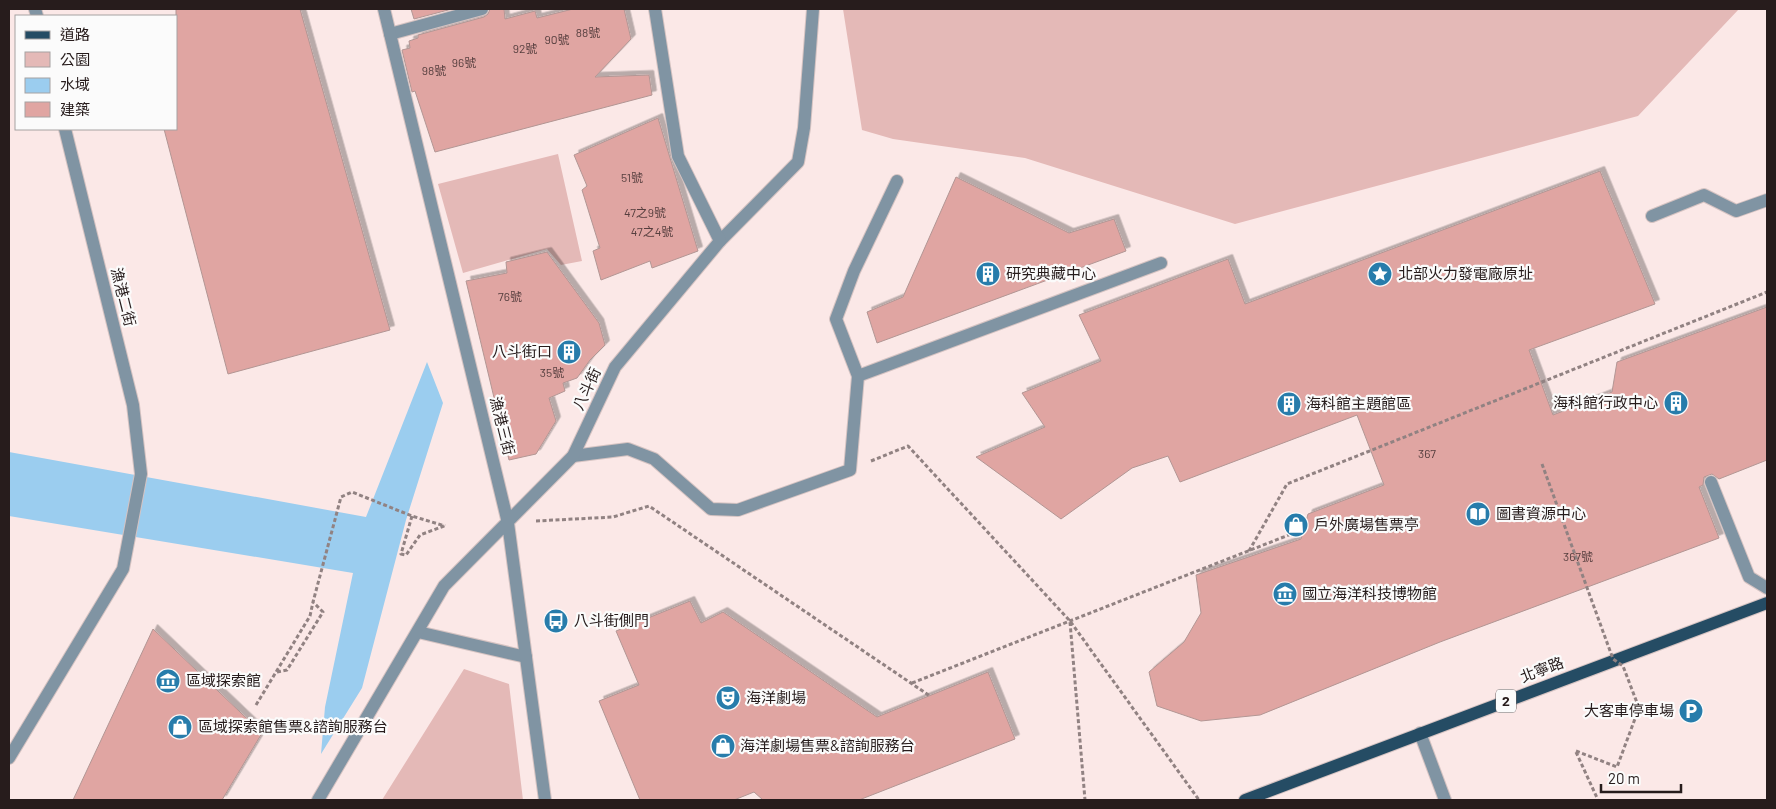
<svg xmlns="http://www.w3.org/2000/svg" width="1776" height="809" viewBox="0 0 1776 809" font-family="Barlow,'Noto Sans TC',sans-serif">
<defs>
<filter id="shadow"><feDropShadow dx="4.5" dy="-4.5" stdDeviation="0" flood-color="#0004"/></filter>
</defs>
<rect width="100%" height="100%" fill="#fbe8e7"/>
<!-- green -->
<path fill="#e4b9b7" d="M843,9H1739L1638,116L1235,224L1025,158L893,139L862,130Z
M558,154L582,261L561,265L547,249L463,273L438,184Z
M464,669L509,684L523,800H382Z"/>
<!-- water -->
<path fill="#9bcdef" d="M427,362L443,403L406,520L362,688L321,754L325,707L353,573L9,516V452L366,517Z"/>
<!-- building -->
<path fill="#e0a5a2" stroke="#b29694" filter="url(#shadow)" d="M176,9H300L390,330L228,374L164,129H176Z
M411,9H452L414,19Z
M490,9H504L505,19L535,11L537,18L573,9H624L631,39L595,77L649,75L652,95L435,152L415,91L412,92L402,50L410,48L409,41L418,38V35L484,17L488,14Z
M658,118L698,251L652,268L650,261L601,280L593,251L600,248L582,190L587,186L574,155Z
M1600,171L1655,304L1529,350L1553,415L1612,392L1617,362L1767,307V460L1719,479L1712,474L1704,477L1703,485L1699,487L1719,538L1440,642L1260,715L1201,721L1157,706L1149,672L1184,642L1201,613L1196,575L1301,539L1308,514L1384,485L1357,415L1180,482L1168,456L1132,468L1061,519L976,457L1045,427L1022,393L1101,361L1079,315L1228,259L1245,304Z
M956,177L1069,233L1114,219L1126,251L877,343L867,312L903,297Z
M547,252L599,323L605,345L590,360L577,378L563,383L565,391L549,398L556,421L536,454L509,460L466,281L507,273L506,262Z
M690,601L701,623L723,612L877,717L988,672L1015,739L859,800H763L754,792L734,800H640L599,701L639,685L616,631Z
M153,629L262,733L222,800H73Z"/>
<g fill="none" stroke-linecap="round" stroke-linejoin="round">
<defs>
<path id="lane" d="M390,34L482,9
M1652,216L1704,195L1736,211L1767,200
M720,241L798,162L804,128L813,9
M858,376L836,319L854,271L897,181
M573,456L628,449L654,459L711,509L738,510L850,470L858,376L1161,263
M1711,482L1749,577L1767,588
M418,632L526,657"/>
<path id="street" d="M35,9L37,16
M384,9L508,523L545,800
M1420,733L1445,800
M9,758L123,569L141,474L133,405L65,129
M318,800L444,586L573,456L615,367L720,241L678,156L655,9"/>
<path id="primary" d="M1245,800L1767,603"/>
</defs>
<!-- lane casing -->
<use href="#lane" stroke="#d5c3c2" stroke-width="14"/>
<!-- street casing -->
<use href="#street" stroke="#d5c3c2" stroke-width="14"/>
<!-- primary casing -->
<use href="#primary" stroke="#d5c3c2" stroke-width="14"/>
<!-- path -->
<path stroke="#918282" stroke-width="3" stroke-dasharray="4 2.5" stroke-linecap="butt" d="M871,461L908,446L1070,621L1199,800
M412,516L401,554L406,555L420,535L444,526
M536,521L613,517L649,506L930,696
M1249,551L1287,484L1767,292
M1070,622L1085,800
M277,672L287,670L323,612L313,602L341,497L352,492L412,516L445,526
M912,683L1304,529
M256,705L310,616L313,602
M1576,751L1617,767L1639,708
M1576,752L1598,800"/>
<!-- lane -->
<use href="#lane" stroke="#8094a3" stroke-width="12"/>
<!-- street -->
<use href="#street" stroke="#8094a3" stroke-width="12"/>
<!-- primary -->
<use href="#primary" stroke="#254c64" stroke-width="12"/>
<!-- path-bridge -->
<path stroke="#918282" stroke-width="3" stroke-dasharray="4 2.5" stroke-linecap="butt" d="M1542,464L1613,659L1623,666L1639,708"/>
</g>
<!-- icons -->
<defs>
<symbol id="building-disc" viewBox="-11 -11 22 22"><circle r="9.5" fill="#277cab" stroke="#fbfbfb"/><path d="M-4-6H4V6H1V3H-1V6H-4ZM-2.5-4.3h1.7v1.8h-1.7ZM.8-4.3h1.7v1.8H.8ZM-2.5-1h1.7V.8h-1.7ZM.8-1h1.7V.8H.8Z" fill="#fff"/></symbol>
<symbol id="sight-disc" viewBox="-11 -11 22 22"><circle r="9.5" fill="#277cab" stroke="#fbfbfb"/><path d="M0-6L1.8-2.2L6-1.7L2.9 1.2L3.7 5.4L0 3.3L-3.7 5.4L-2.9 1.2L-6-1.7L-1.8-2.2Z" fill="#fff"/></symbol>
<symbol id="library-disc" viewBox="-11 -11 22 22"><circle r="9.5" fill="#277cab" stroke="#fbfbfb"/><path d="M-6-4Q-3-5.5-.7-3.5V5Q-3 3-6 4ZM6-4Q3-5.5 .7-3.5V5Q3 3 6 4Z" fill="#fff"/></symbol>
<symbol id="shop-disc" viewBox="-11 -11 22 22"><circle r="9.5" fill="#277cab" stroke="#fbfbfb"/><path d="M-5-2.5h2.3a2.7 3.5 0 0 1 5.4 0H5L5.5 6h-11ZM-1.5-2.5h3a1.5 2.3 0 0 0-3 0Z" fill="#fff"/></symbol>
<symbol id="museum-disc" viewBox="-11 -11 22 22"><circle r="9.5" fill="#277cab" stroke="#fbfbfb"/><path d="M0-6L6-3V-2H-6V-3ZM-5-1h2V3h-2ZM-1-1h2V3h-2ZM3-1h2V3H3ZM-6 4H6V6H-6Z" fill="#fff"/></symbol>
<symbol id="bus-disc" viewBox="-11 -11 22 22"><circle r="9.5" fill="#277cab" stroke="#fbfbfb"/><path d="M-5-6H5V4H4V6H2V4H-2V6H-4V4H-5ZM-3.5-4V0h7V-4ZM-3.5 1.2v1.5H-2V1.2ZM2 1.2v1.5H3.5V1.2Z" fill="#fff"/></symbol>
<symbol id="theatre-disc" viewBox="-11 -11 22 22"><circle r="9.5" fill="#277cab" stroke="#fbfbfb"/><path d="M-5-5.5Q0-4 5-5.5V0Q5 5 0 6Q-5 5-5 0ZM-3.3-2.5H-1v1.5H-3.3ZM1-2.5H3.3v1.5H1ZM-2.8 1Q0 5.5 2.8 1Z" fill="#fff"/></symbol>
<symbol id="parking-disc" viewBox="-11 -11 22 22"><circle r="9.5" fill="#277cab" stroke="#fbfbfb"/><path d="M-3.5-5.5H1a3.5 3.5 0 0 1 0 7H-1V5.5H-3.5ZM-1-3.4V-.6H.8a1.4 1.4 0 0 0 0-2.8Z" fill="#fff"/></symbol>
</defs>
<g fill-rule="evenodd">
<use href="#building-disc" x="974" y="260" width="28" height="28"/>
<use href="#sight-disc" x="1366" y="260" width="28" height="28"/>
<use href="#building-disc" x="555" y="338" width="28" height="28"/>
<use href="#building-disc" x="1662" y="389" width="28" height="28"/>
<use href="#building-disc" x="1275" y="390" width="28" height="28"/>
<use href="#library-disc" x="1464" y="500" width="28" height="28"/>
<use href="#shop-disc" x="1282" y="511" width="28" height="28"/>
<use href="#museum-disc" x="1271" y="580" width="28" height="28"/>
<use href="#bus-disc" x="542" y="607" width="28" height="28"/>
<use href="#museum-disc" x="154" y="667" width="28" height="28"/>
<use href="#theatre-disc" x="714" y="684" width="28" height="28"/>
<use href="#parking-disc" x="1677" y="697" width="28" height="28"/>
<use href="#shop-disc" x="166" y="713" width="28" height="28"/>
<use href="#shop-disc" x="709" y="732" width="28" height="28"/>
</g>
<g text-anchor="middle" stroke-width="4.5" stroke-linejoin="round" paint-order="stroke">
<!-- number labels -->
<g font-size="12" fill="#553e3e">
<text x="588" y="37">88號</text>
<text x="557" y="44">90號</text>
<text x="525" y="53">92號</text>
<text x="464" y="67">96號</text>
<text x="434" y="75">98號</text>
<text x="632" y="182">51號</text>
<text x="645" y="217">47之9號</text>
<text x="652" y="236">47之4號</text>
<text x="510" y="301">76號</text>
<text x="552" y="377">35號</text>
<text x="1427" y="458">367</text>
<text x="1578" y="561">367號</text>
</g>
<!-- shield labels -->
<rect fill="#fbfbfb" stroke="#675f5f" stroke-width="1" x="1496" y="689.5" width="20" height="23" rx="4"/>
<g font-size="14" font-weight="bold" fill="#271c1c">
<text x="1506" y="706">2</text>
</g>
<!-- poi labels -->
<g font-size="15" fill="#271c1c" stroke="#fbfbfb" text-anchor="start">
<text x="1006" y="279">研究典藏中心</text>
<text x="1398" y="279">北部火力發電廠原址</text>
<text x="552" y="357" text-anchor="end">八斗街口</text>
<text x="1658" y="408" text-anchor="end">海科館行政中心</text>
<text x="1306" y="409">海科館主題館區</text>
<text x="1496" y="519">圖書資源中心</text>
<text x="1314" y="530">戶外廣場售票亭</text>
<text x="1302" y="599">國立海洋科技博物館</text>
<text x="574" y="626">八斗街側門</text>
<text x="186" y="686">區域探索館</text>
<text x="746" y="703">海洋劇場</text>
<text x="1674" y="716" text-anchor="end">大客車停車場</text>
<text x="198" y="732">區域探索館售票&amp;諮詢服務台</text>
<text x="740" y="751">海洋劇場售票&amp;諮詢服務台</text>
</g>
<!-- street labels -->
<g font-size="15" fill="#271c1c" stroke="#fbfbfb">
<text transform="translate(123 297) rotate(76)" y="5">漁港二街</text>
<text transform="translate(587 389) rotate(-65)" y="5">八斗街</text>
<text transform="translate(502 426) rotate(76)" y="5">漁港三街</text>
<text transform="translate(1542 670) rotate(-21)" y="5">北寧路</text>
</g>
</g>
<!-- border -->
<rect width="1776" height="809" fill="none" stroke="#271c1c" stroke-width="20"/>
<!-- legend -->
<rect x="15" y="15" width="162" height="115" fill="#fbfbfb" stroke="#a6a2a2"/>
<rect x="25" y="31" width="25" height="8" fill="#254c64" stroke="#a6a2a2"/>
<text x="60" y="40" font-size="15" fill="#271c1c">道路</text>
<rect x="25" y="52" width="25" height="15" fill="#e4b9b7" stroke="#a6a2a2"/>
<text x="60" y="65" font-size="15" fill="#271c1c">公園</text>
<rect x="25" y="78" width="25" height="15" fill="#9bcdef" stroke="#a6a2a2"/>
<text x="60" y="90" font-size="15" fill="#271c1c">水域</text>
<rect x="25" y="102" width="25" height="15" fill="#e0a5a2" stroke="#a6a2a2"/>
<text x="60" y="115" font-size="15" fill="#271c1c">建築</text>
<!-- scale -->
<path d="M1601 784v8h80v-8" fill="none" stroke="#271c1c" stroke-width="2.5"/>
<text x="1608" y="784" font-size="15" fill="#271c1c" stroke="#fbfbfb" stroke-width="4" paint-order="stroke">20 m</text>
</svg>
